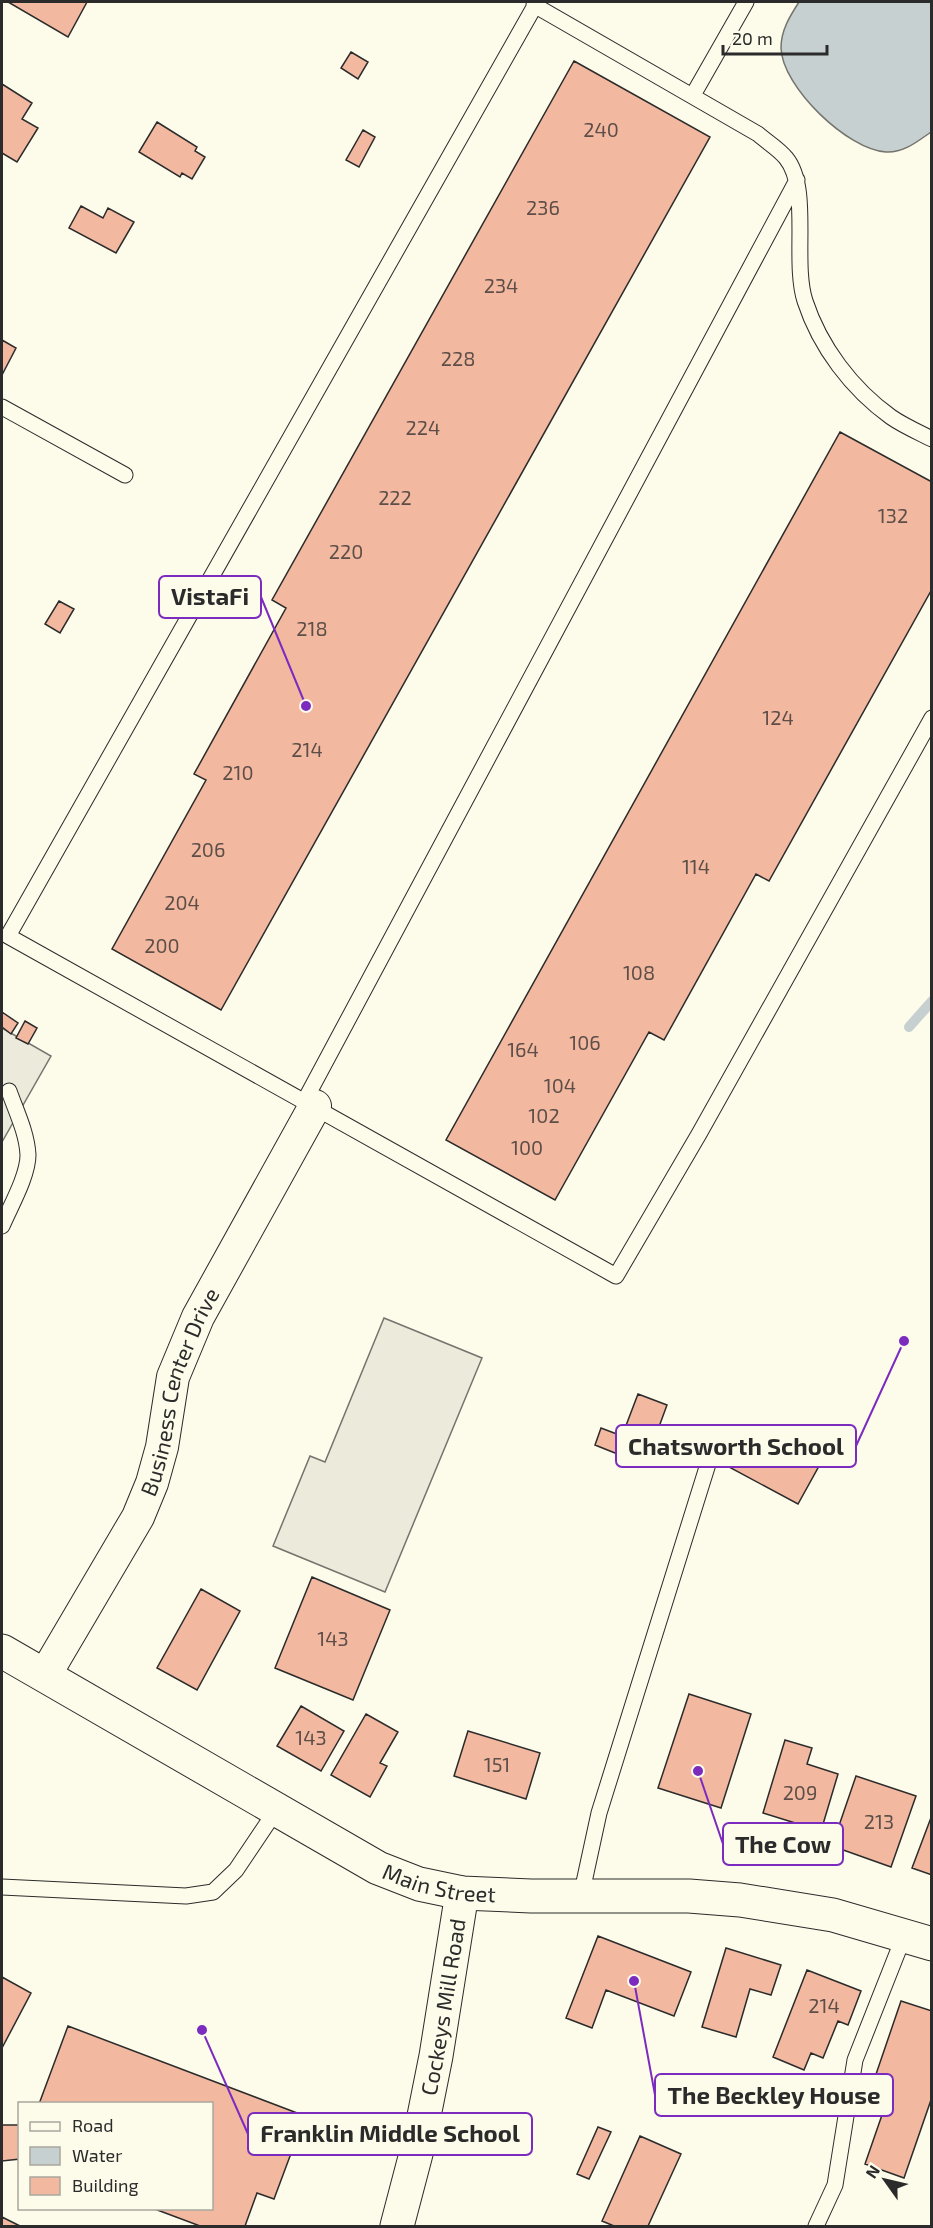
<svg xmlns="http://www.w3.org/2000/svg" width="933" height="2228" viewBox="0 0 933 2228" font-family="'Exo 2',sans-serif">
<rect width="100%" height="100%" fill="#fdfbea"/>
<!-- parking -->
<path fill="#eceadb" stroke="#74746e" stroke-width="1.5" d="M2,1028L51,1056L2,1142Z
M384,1318L482,1358L385,1592L273,1546L310,1456L325,1462Z"/>
<!-- water -->
<path fill="#c7d0d0" stroke="#74746e" stroke-width="1.5" d="M799,2H931V132C918,141 904,153 886,152C848,150 782,87 781,48C781,30 790,16 799,2Z"/>
<g fill="none" stroke-linecap="round" stroke-linejoin="round">
<!-- stream -->
<path stroke="#c7d0d0" stroke-width="10" d="M909,1027L932,1001"/>
</g>
<!-- building -->
<path fill="#f2b8a0" stroke="#2b2b2b" stroke-width="1.5" d="M8,2H87L68,37Z
M351,52L368,62L358,79L341,68Z
M574,61L710,137L221,1010L112,949L206,780L194,774L286,608L272,600Z
M2,84L32,103L22,119L38,128L17,162L2,153Z
M157,122L197,147L195,151L205,157L192,179L182,173L180,177L139,152Z
M363,130L375,137L359,167L346,160Z
M81,206L103,218L108,208L134,222L116,253L69,228Z
M2,340L16,348L2,375Z
M840,432L932,482V589L769,881L756,874L664,1040L649,1032L555,1200L446,1140Z
M59,601L74,609L60,633L45,624Z
M2,1012L18,1023L11,1034L2,1027Z
M25,1021L37,1028L28,1044L16,1038Z
M638,1394L667,1405L645,1465L595,1445L601,1428L622,1436Z
M750,1429L819,1466L798,1504L729,1467Z
M312,1577L390,1610L353,1700L275,1668Z
M201,1589L240,1611L197,1690L157,1668Z
M689,1694L751,1714L721,1808L658,1788Z
M301,1706L344,1731L321,1771L277,1746Z
M366,1714L398,1732L380,1763L387,1766L370,1797L331,1775Z
M468,1731L540,1753L526,1799L454,1776Z
M785,1740L812,1748L807,1764L838,1774L821,1831L763,1813Z
M856,1776L916,1796L891,1867L832,1846Z
M932,1815V1875L912,1868Z
M598,1936L691,1972L674,2016L606,1990L592,2028L566,2018Z
M726,1948L781,1965L771,1995L750,1989L736,2037L702,2027Z
M807,1970L861,1991L848,2025L838,2021L823,2058L811,2053L804,2070L773,2057Z
M2,1977L31,1993L2,2048Z
M901,2001L932,2011V2097L904,2178L865,2164L891,2089L873,2083Z
M68,2026L305,2116L274,2199L257,2193L245,2226H200L152,2208H212V2104H39Z
M2,2125H20V2159L2,2161Z
M598,2127L611,2132L589,2179L577,2174Z
M640,2136L681,2154L648,2226H614L602,2221Z
M2,2217L20,2226H2Z"/>
<g fill="none" stroke-linecap="round" stroke-linejoin="round">
<defs>
<path id="lane" d="M537,2L8,936L616,1276L699,1134L932,718
M534,5L758,134C767,142 779,149 786,158C811,188 792,261 805,301C820,347 852,389 891,417C904,426 918,432 932,439
M693,95L746,2
M2,407L125,475
M305,1100L797,180
M2,1226C10,1207 28,1176 28,1155C27,1133 16,1111 9,1091
M2,1887L186,1896L213,1892L236,1870L277,1809
M581,1896L599,1813L713,1448
M816,2226L835,2185L855,2060L904,1936"/>
<g id="street">
<path id="s1" d="M45,1675L138,1517L152,1483L162,1447L173,1377L198,1317L315,1106"/>
</g>
<g id="secondary">
<path id="s2" d="M397,2226L418,2146L436,2056L462,1893"/>
</g>
<g id="primary">
<path id="s3" d="M2,1651L378,1868L419,1884L462,1893L531,1896H689L740,1900L833,1915L932,1944"/>
</g>
</defs>
<!-- lane casing -->
<use href="#lane" stroke="#2b2b2b" stroke-width="17"/>
<!-- street casing -->
<use href="#street" stroke="#2b2b2b" stroke-width="34"/>
<!-- secondary casing -->
<use href="#secondary" stroke="#2b2b2b" stroke-width="35"/>
<!-- primary casing -->
<use href="#primary" stroke="#2b2b2b" stroke-width="35"/>
<!-- lane -->
<use href="#lane" stroke="#fdfbea" stroke-width="15"/>
<!-- street -->
<use href="#street" stroke="#fdfbea" stroke-width="32"/>
<!-- secondary -->
<use href="#secondary" stroke="#fdfbea" stroke-width="33"/>
<!-- primary -->
<use href="#primary" stroke="#fdfbea" stroke-width="33"/>
</g>
<g text-anchor="middle" stroke-width="4.5" stroke-linejoin="round" paint-order="stroke">
<!-- number labels -->
<g font-size="20" fill="#5d4e48">
<text x="601" y="137">240</text>
<text x="543" y="215">236</text>
<text x="501" y="293">234</text>
<text x="458" y="366">228</text>
<text x="423" y="435">224</text>
<text x="395" y="505">222</text>
<text x="893" y="523">132</text>
<text x="346" y="559">220</text>
<text x="312" y="636">218</text>
<text x="778" y="725">124</text>
<text x="307" y="757">214</text>
<text x="238" y="780">210</text>
<text x="208" y="857">206</text>
<text x="696" y="874">114</text>
<text x="182" y="910">204</text>
<text x="162" y="953">200</text>
<text x="639" y="980">108</text>
<text x="585" y="1050">106</text>
<text x="523" y="1057">164</text>
<text x="560" y="1093">104</text>
<text x="544" y="1123">102</text>
<text x="527" y="1155">100</text>
<text x="333" y="1646">143</text>
<text x="311" y="1745">143</text>
<text x="497" y="1772">151</text>
<text x="800" y="1800">209</text>
<text x="879" y="1829">213</text>
<text x="824" y="2013">214</text>
</g>
<!-- street labels -->
<g font-size="22" fill="#2b2b2b" stroke="#fdfbea">
<text dy="8" stroke="none"><textPath href="#s1" startOffset="316">Business Center Drive</textPath></text>
<text dy="8" stroke="none"><textPath href="#s3" startOffset="498">Main Street</textPath></text>
<text dy="8" stroke="none"><textPath href="#s2" startOffset="224">Cockeys Mill Road</textPath></text>
</g>
</g>
<!-- callouts -->
<path fill="none" stroke="#7b2cbf" stroke-width="2" d="M306 706L261 597M904 1341L856 1446M698 1771L723 1844M634 1981L655 2095M202 2030L248 2134"/>
<g fill="#7b2cbf" stroke="#fdfbea" stroke-width="2">
<circle cx="306" cy="706" r="6"/>
<circle cx="904" cy="1341" r="6"/>
<circle cx="698" cy="1771" r="6"/>
<circle cx="634" cy="1981" r="6"/>
<circle cx="202" cy="2030" r="6"/>
</g>
<g fill="#fdfbea" stroke="#7b2cbf" stroke-width="2">
<rect x="159" y="576" width="102" height="42" rx="6"/>
<rect x="616" y="1425" width="240" height="42" rx="6"/>
<rect x="723" y="1823" width="120" height="42" rx="6"/>
<rect x="655" y="2074" width="238" height="42" rx="6"/>
<rect x="248" y="2113" width="284" height="42" rx="6"/>
</g>
<g font-size="24" text-anchor="middle" font-weight="bold" fill="#2b2b2b">
<text x="210" y="605">VistaFi</text>
<text x="736" y="1455">Chatsworth School</text>
<text x="783" y="1853">The Cow</text>
<text x="774" y="2104">The Beckley House</text>
<text x="390" y="2142">Franklin Middle School</text>
</g>
<!-- border -->
<rect width="933" height="2228" fill="none" stroke="#2b2b2b" stroke-width="6"/>
<!-- legend -->
<rect x="18" y="2102" width="195" height="108" fill="#fdfbea" stroke="#a9a89e" stroke-width="1.5"/>
<rect x="30" y="2122" width="30" height="9" fill="#fdfbea" stroke="#a9a89e" stroke-width="1.5"/>
<text x="72" y="2132" font-size="18" fill="#2b2b2b">Road</text>
<rect x="30" y="2147" width="30" height="18" fill="#c7d0d0" stroke="#a9a89e" stroke-width="1.5"/>
<text x="72" y="2162" font-size="18" fill="#2b2b2b">Water</text>
<rect x="30" y="2177" width="30" height="18" fill="#f2b8a0" stroke="#a9a89e" stroke-width="1.5"/>
<text x="72" y="2192" font-size="18" fill="#2b2b2b">Building</text>
<!-- north arrow -->
<g transform="translate(885 2180) rotate(304)" stroke="#fdfbea" stroke-width="4.5" paint-order="stroke">
<path d="M0-4.5L10 22L0 15L-10 22Z" fill="#2b2b2b"/>
<text y="-9" font-size="16" font-weight="bold" text-anchor="middle" fill="#2b2b2b">N</text>
</g>
<!-- scale -->
<path d="M723 45v9h104v-9" fill="none" stroke="#2b2b2b" stroke-width="3"/>
<text x="732" y="45" font-size="18" fill="#2b2b2b" stroke="#fdfbea" stroke-width="4.5" paint-order="stroke">20 m</text>
</svg>
